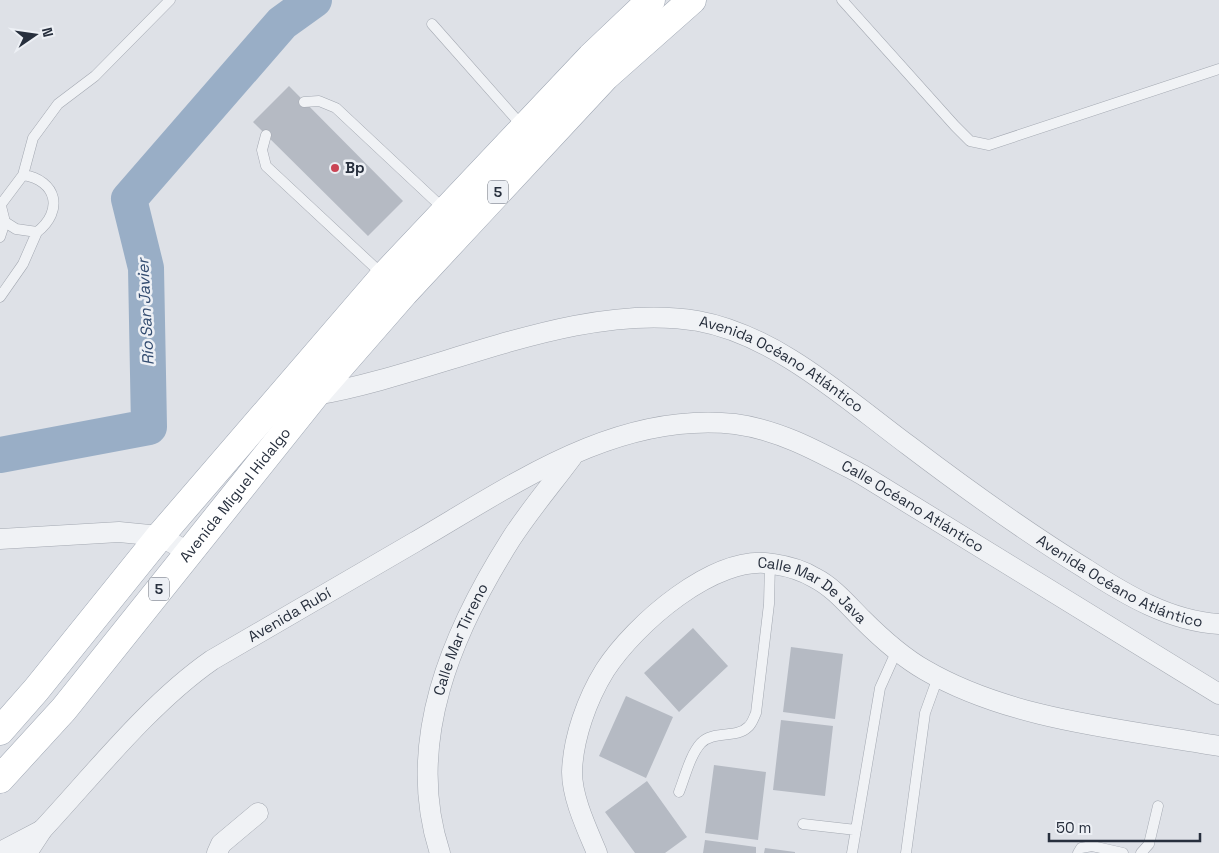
<svg xmlns="http://www.w3.org/2000/svg" width="1219" height="853" viewBox="0 0 1219 853" font-family="'Space Grotesk',sans-serif">
<rect width="100%" height="100%" fill="#dee1e7"/>
<g fill="none" stroke-linecap="round" stroke-linejoin="round">
<!-- river -->
<path stroke="#99aec6" stroke-width="36" d="M0,455L149,427L146,268L129,199L282,23L314,0"/>
</g>
<!-- building -->
<path fill="#b5bac3" d="M289,86L403,201L368,236L253,122Z
M693,628L728,666L679,712L644,673Z
M791,647L843,654L835,719L783,712Z
M626,696L673,717L646,778L599,756Z
M781,720L833,726L825,796L773,790Z
M714,765L766,772L758,840L705,833Z
M647,781L687,837L665,853H635L605,812Z
M705,840L756,847V853H703Z
M765,848L795,852V853H764Z"/>
<g fill="none" stroke-linecap="round" stroke-linejoin="round">
<defs>
<path id="lane" d="M842,0L955,126L970,141L989,145L1219,69
M432,24L523,127
M304,102L319,101L336,108L446,211
M266,135L262,150L266,166L383,275
M0,202L5,222L0,237
M2,203L23,175L33,138L58,104L95,76L170,0
M5,222L16,229L37,232C64,211 57,180 23,175
M0,297L23,264L37,232
M679,792C685,777 690,755 701,743C714,730 736,739 748,727C752,724 754,717 756,713L769,604L770,563
M803,824L856,830
M852,853L880,688L897,650
M906,853L925,713L938,677
M1078,853L1081,848L1092,846L1123,853
M1141,853L1149,844L1158,806"/>
<g id="street">
<path id="s1" d="M312,393L315,395C435,375 577,300 698,321C776,335 846,399 908,445C966,489 1024,531 1086,569C1126,595 1170,621 1219,624"/>
<path d="M0,539L119,532L160,536L188,552"/>
<path d="M0,852L42,830"/>
<path id="s2" d="M27,853L42,830C94,774 150,703 212,660C280,620 348,581 415,542C513,485 616,411 735,424C781,430 821,453 861,474L1219,694"/>
<path d="M217,853L221,844L258,813"/>
<path id="s3" d="M440,853C404,743 452,632 511,539C529,511 552,484 572,457"/>
<path id="s4" d="M597,853C587,829 572,798 572,772C573,738 587,699 605,670C634,625 715,553 773,564C787,566 802,570 815,578C833,587 848,605 862,619C881,638 902,657 925,670C1011,720 1122,729 1219,746"/>
</g>
<g id="primary">
<path d="M0,731L36,690L160,536L384,276L591,57L651,0"/>
<path id="s5" d="M0,779L64,709L315,395L404,293L605,77L692,0"/>
</g>
</defs>
<!-- lane casing -->
<use href="#lane" stroke="#a3a8b1" stroke-width="11"/>
<!-- street casing -->
<use href="#street" stroke="#a3a8b1" stroke-width="21"/>
<!-- primary casing -->
<use href="#primary" stroke="#9da5b2" stroke-width="29"/>
<!-- lane -->
<use href="#lane" stroke="#f0f2f5" stroke-width="10"/>
<!-- street -->
<use href="#street" stroke="#f0f2f5" stroke-width="20"/>
<!-- primary -->
<use href="#primary" stroke="#fff" stroke-width="28"/>
</g>
<!-- markers -->
<circle fill="#ca4555" stroke="#edf0f5" stroke-width="2" cx="335" cy="168" r="5"/>
<g text-anchor="middle" stroke-width="5" stroke-linejoin="round" paint-order="stroke">
<!-- shield labels -->
<g fill="#edf0f5" stroke="#626974" stroke-width="1">
<rect x="488" y="180.5" width="20" height="23" rx="4"/>
<rect x="149" y="577.5" width="20" height="23" rx="4"/>
</g>
<g font-size="14" font-weight="bold" fill="#272f3d">
<text x="498" y="197">5</text>
<text x="159" y="594">5</text>
</g>
<!-- poi labels -->
<g font-size="15" font-weight="bold" fill="#272f3d" stroke="#edf0f5" text-anchor="start">
<text x="345" y="173">Bp</text>
</g>
<!-- street labels -->
<g font-size="15" fill="#272f3d" stroke="#edf0f5">
<text dy="5" stroke="none"><textPath href="#s1" startOffset="491">Avenida Océano Atlántico</textPath></text>
<text dy="5" stroke="none"><textPath href="#s5" startOffset="369">Avenida Miguel Hidalgo</textPath></text>
<text dy="5" stroke="none"><textPath href="#s2" startOffset="1048">Calle Océano Atlántico</textPath></text>
<text dy="5" stroke="none"><textPath href="#s1" startOffset="896">Avenida Océano Atlántico</textPath></text>
<text dy="5" stroke="none"><textPath href="#s4" startOffset="448">Calle Mar De Java</textPath></text>
<text dy="5" stroke="none"><textPath href="#s2" startOffset="358">Avenida Rubí</textPath></text>
<text dy="5" stroke="none"><textPath href="#s3" startOffset="220">Calle Mar Tirreno</textPath></text>
</g>
<!-- water labels -->
<g font-size="16" font-style="italic" fill="#334c70" stroke="#edf0f5">
<text transform="translate(145 312) rotate(-93)" y="6">Río San Javier</text>
</g>
</g>
<!-- north arrow -->
<g transform="translate(35 35) rotate(77)" stroke="#edf0f5" stroke-width="4" paint-order="stroke">
<path d="M0-4L9 19L0 12L-9 19Z" fill="#272f3d"/>
<text y="-8" font-size="14" font-weight="bold" text-anchor="middle" fill="#272f3d">N</text>
</g>
<!-- scale -->
<path d="M1049 833v8h151v-8" fill="none" stroke="#272f3d" stroke-width="2.5"/>
<text x="1056" y="833" font-size="15" fill="#272f3d" stroke="#edf0f5" stroke-width="4" paint-order="stroke">50 m</text>
</svg>
